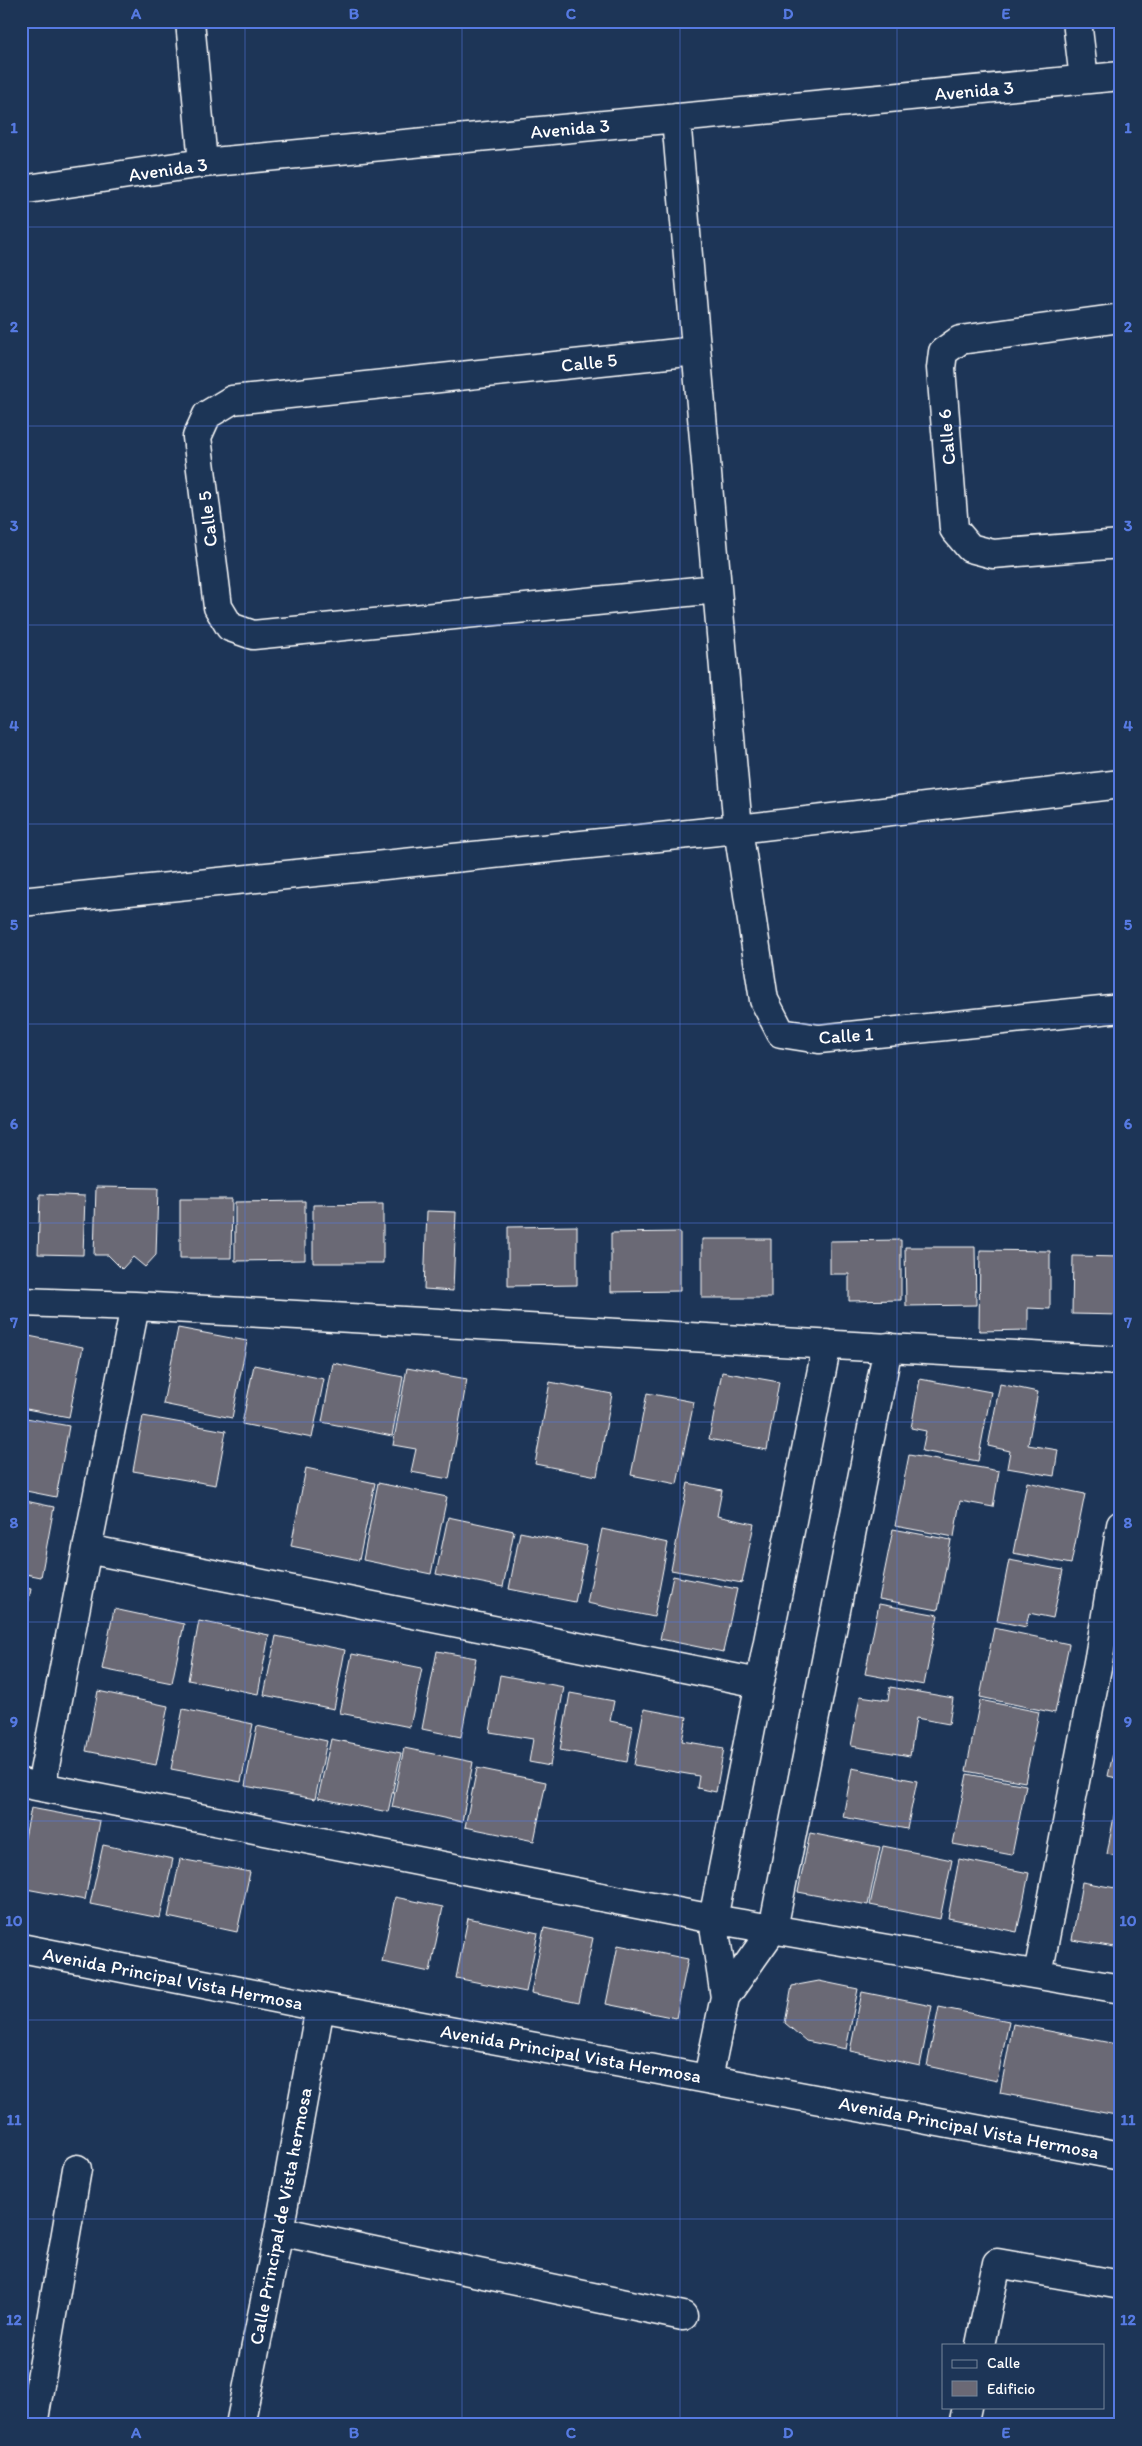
<svg xmlns="http://www.w3.org/2000/svg" width="1142" height="2446" viewBox="0 0 1142 2446" font-family="Itim,sans-serif">
<rect width="100%" height="100%" fill="#1d3557"/>
<filter id="ink" filterUnits="userSpaceOnUse"><feTurbulence type="fractalNoise" baseFrequency=".02" numOctaves="2"/><feDisplacementMap in="SourceGraphic" scale="10" xChannelSelector="R" yChannelSelector="G"/><feConvolveMatrix kernelMatrix="1 2 1 2 8 2 1 2 1" color-interpolation-filters="sRGB"/></filter>
<g filter="url(#ink)">
<!-- building -->
<path fill="#6b6975" stroke="#fff" d="M96,1187L158,1188L156,1255L145,1267L133,1257L122,1269L108,1255H94Z
M40,1194L85,1196L83,1255L38,1254Z
M180,1199H232L231,1258H180Z
M305,1201V1260L235,1261V1202Z
M383,1204V1263H313V1205Z
M427,1211L456,1212L453,1291L424,1289Z
M577,1226V1285L508,1286V1227Z
M680,1232V1291L611,1292V1233Z
M702,1239H771V1298H702Z
M901,1240V1300L849,1301V1274H830V1241Z
M905,1247H975L976,1305L906,1306Z
M980,1250L1050,1251V1309L1028,1308V1330L979,1331Z
M1073,1256L1121,1257V1315L1072,1314Z
M178,1328L247,1341L232,1418L163,1404Z
M24,1335L83,1347L69,1417L21,1408V1351Z
M333,1363L403,1377L392,1436L322,1422Z
M254,1365L324,1379L312,1438L242,1424Z
M407,1368L467,1379L449,1479L411,1472L416,1449L393,1445Z
M722,1372L779,1382L767,1450L709,1439Z
M920,1379L991,1392L978,1461L922,1451L926,1431L911,1428Z
M550,1382L612,1394L597,1476L535,1464Z
M1000,1384L1038,1392L1028,1445L1058,1450L1054,1476L1007,1468L1010,1451L988,1446Z
M647,1393L694,1402L677,1484L631,1475Z
M143,1416L226,1431L216,1485L133,1471Z
M21,1417L69,1426L56,1497L21,1490Z
M909,1455L999,1471L993,1507L960,1501L954,1537L895,1526Z
M306,1468L375,1483L359,1560L291,1546Z
M1027,1482L1085,1494L1071,1564L1013,1553Z
M378,1483L447,1497L431,1574L363,1560Z
M688,1483L722,1490L717,1516L754,1524L742,1583L671,1570Z
M21,1500L54,1507L41,1577L21,1573Z
M448,1517L514,1531L503,1587L436,1574Z
M602,1529L668,1543L654,1617L587,1603Z
M893,1529L951,1540L938,1610L879,1599Z
M520,1532L587,1546L575,1602L509,1589Z
M1009,1560L1063,1570L1053,1618L1029,1613L1026,1627L997,1621Z
M673,1576L737,1589L723,1652L660,1639Z
M21,1587L31,1589L21,1642Z
M879,1604L938,1615L924,1685L865,1674Z
M114,1609L184,1624L172,1683L102,1669Z
M199,1621L269,1635L258,1694L188,1680Z
M994,1628L1069,1644L1055,1713L980,1697Z
M276,1636L345,1650L334,1709L264,1695Z
M437,1651L476,1658L461,1737L422,1729Z
M352,1654L422,1668L410,1727L340,1713Z
M500,1675L564,1687L550,1766L529,1762L533,1739L490,1732Z
M890,1687L953,1698L949,1724L916,1718L910,1756L851,1746L860,1696L888,1700Z
M98,1691L168,1706L156,1765L86,1751Z
M570,1693L614,1701L610,1721L633,1726L627,1762L560,1750Z
M980,1700L1039,1712L1025,1782L966,1771Z
M183,1709L253,1724L241,1782L171,1769Z
M644,1709L687,1717L682,1741L724,1748L716,1792L697,1788L699,1776L634,1765Z
M1121,1718V1779L1108,1776Z
M257,1726L327,1741L315,1799L245,1786Z
M331,1739L401,1753L388,1812L318,1798Z
M404,1748L473,1762L462,1822L392,1807Z
M477,1768L546,1782L534,1841L465,1827Z
M852,1768L917,1781L907,1829L843,1817Z
M967,1774L1026,1785L1012,1855L953,1844Z
M1120,1784H1121V1857L1107,1854Z
M31,1808L100,1821L85,1900L21,1888V1857Z
M810,1833L880,1847L868,1905L798,1892Z
M103,1845L173,1859L160,1918L90,1904Z
M883,1846L952,1860L940,1919L870,1905Z
M180,1859L250,1872L237,1932L168,1917Z
M959,1859L1029,1873L1017,1932L948,1918Z
M1082,1882L1121,1889V1948L1072,1940Z
M395,1897L443,1907L430,1972L382,1962Z
M468,1918L538,1933L526,1992L456,1978Z
M544,1928L593,1938L579,2003L531,1993Z
M618,1945L688,1959L676,2018L606,2004Z
M819,1981L858,1989L846,2049L806,2041L785,2023L792,1986Z
M862,1992L932,2006L920,2066L850,2051Z
M939,2007L1009,2021L997,2081L927,2066Z
M1013,2024L1121,2045V2116L1000,2093Z"/>
<g fill="none" stroke-linecap="round" stroke-linejoin="round">
<defs>
<path id="street" d="M190,21L203,163
M1077,21L1084,79
M676,118L738,829L764,1000L781,1033L819,1039L1121,1008
M21,190L203,163L1121,76
M1121,318L960,340L943,352L941,368L954,529L970,548L993,554L1121,544
M696,351L232,400L207,415L197,437L218,607L230,627L253,635L717,589
M21,902L738,829L1121,784
M21,1302L135,1306L1121,1361
M87,1549L135,1306
M21,1783L713,1919L1121,1989
M41,1787L87,1549L759,1683
M21,1948L320,2007L1121,2156
M1038,1974L1099,1657L1121,1525
M725,1997L773,1929L888,1347
M708,2078L725,1997L713,1919L827,1344
M279,2231L683,2316
M980,2345L997,2263L1121,2285
M33,2425L77,2169
M240,2425L279,2231L320,2007
M963,2425L967,2407"/>
</defs>
<!-- street casing -->
<use href="#street" stroke="#fff" stroke-width="31"/>
<!-- street -->
<use href="#street" stroke="#1d3557" stroke-width="28"/>
</g>
</g>
<!-- grid -->
<path fill="none" stroke="#567ae2" stroke-width="1" stroke-opacity="0.55" d="M245,21V2425M462,21V2425M680,21V2425M897,21V2425M21,227H1121M21,426H1121M21,625H1121M21,824H1121M21,1024H1121M21,1223H1121M21,1422H1121M21,1622H1121M21,1821H1121M21,2020H1121M21,2219H1121"/>
<g text-anchor="middle" stroke-width="4" stroke-linejoin="round" paint-order="stroke">
<!-- street labels -->
<g font-size="19" fill="#fff" stroke="#1d3557">
<text transform="translate(974 90) rotate(-5)" y="7">Avenida 3</text>
<text transform="translate(570 128) rotate(-5)" y="7">Avenida 3</text>
<text transform="translate(168 169) rotate(-8)" y="7">Avenida 3</text>
<text transform="translate(589 362) rotate(-6)" y="7">Calle 5</text>
<text transform="translate(946 437) rotate(-95)" y="7">Calle 6</text>
<text transform="translate(207 519) rotate(-97)" y="7">Calle 5</text>
<text transform="translate(846 1035) rotate(-4)" y="7">Calle 1</text>
<text transform="translate(173 1978) rotate(11)" y="7">Avenida Principal Vista Hermosa</text>
<text transform="translate(571 2053) rotate(10)" y="7">Avenida Principal Vista Hermosa</text>
<text transform="translate(969 2127) rotate(11)" y="7">Avenida Principal Vista Hermosa</text>
<text transform="translate(280 2216) rotate(-79)" y="7">Calle Principal de Vista hermosa</text>
</g>
</g>
<!-- margin -->
<rect width="1142" height="2446" fill="none" stroke="#1d3557" stroke-width="55"/>
<!-- legend -->
<rect x="942" y="2344" width="162" height="65" fill="#1d3557" stroke="#77869a"/>
<rect x="952" y="2360" width="25" height="8" fill="#1d3557" stroke="#77869a"/>
<text x="987" y="2368" font-size="15" fill="#ffffff">Calle</text>
<rect x="952" y="2381" width="25" height="15" fill="#6b6975" stroke="#77869a"/>
<text x="987" y="2394" font-size="15" fill="#ffffff">Edificio</text>
<rect x="28" y="28" width="1086" height="2390" fill="none" stroke="#567ae2" stroke-width="2"/>
<g font-size="16" text-anchor="middle" font-weight="bold" fill="#567ae2">
<text x="136" y="19">A</text>
<text x="354" y="19">B</text>
<text x="571" y="19">C</text>
<text x="788" y="19">D</text>
<text x="1006" y="19">E</text>
<text x="14" y="133">1</text>
<text x="1128" y="133">1</text>
<text x="14" y="332">2</text>
<text x="1128" y="332">2</text>
<text x="14" y="531">3</text>
<text x="1128" y="531">3</text>
<text x="14" y="731">4</text>
<text x="1128" y="731">4</text>
<text x="14" y="930">5</text>
<text x="1128" y="930">5</text>
<text x="14" y="1129">6</text>
<text x="1128" y="1129">6</text>
<text x="14" y="1328">7</text>
<text x="1128" y="1328">7</text>
<text x="14" y="1528">8</text>
<text x="1128" y="1528">8</text>
<text x="14" y="1727">9</text>
<text x="1128" y="1727">9</text>
<text x="14" y="1926">10</text>
<text x="1128" y="1926">10</text>
<text x="14" y="2125">11</text>
<text x="1128" y="2125">11</text>
<text x="14" y="2325">12</text>
<text x="1128" y="2325">12</text>
<text x="136" y="2438">A</text>
<text x="354" y="2438">B</text>
<text x="571" y="2438">C</text>
<text x="788" y="2438">D</text>
<text x="1006" y="2438">E</text>
</g>
</svg>
